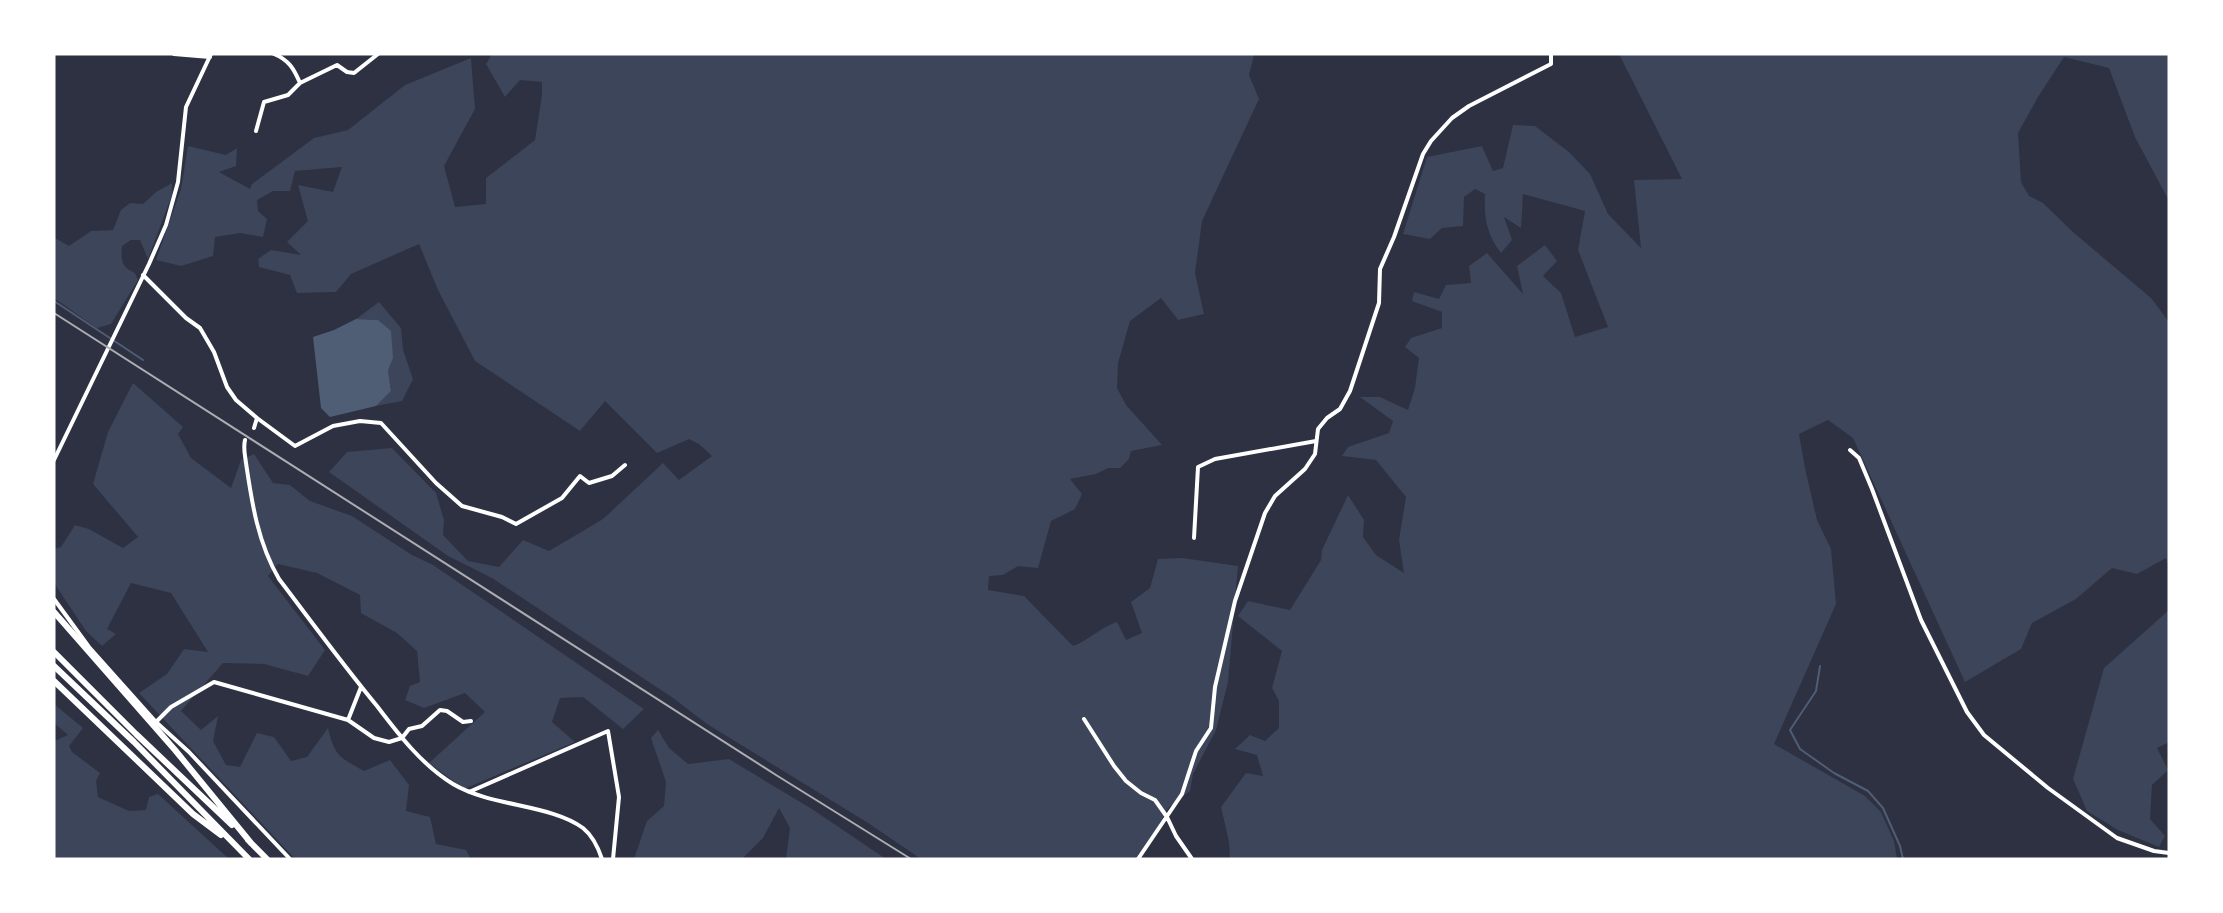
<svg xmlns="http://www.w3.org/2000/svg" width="2223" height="913" viewBox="0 0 2223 913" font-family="Quicksand,sans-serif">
<rect width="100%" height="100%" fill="#2d3142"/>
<!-- green -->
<path fill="#3c4559" d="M492,54L1254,55L1249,75L1259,99L1202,221L1195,273L1204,314L1178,320L1161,298L1130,321L1118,363L1117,388L1126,405L1162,445L1131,451L1129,459L1120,468H1108L1096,474L1070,479L1082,494L1075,509L1051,521L1038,568L1018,566L1003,575L989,576L988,590L1024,596L1073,646C1089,640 1101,627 1117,622L1126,640L1142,633L1131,602L1150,588L1158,559L1182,558L1238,566L1228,682L1216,730L1193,774L1190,791L1168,808L1141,859H921L868,823L707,724L673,698L492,578L448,556L329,472L347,452L392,448L436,493L444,520L443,535L468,561L499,567L523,540L549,551L603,519L663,463L679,480L712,456L699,444L689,439L657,453L605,401L580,431L475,361L438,290L419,244L351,274L336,292L297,293L290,275L259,267L258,259L271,250L301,255L287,242L308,221L298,185L333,192L342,167L295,171L290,191H273L257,200L258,211L267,219L263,237L240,233L215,237L213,256L181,266L156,260L181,189L188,146L226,155L237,148L236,166L219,172L250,189L252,184L314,138L348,130L405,85L471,58L475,109L444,166L455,207L486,204V178L535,140L542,95V82L520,80L505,97L486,64Z
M1619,54H2169V201L2135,137L2109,68L2064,57L2038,97L2018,133L2021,182L2029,196L2043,203L2073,232L2151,298L2169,322V567L2166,558L2137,574L2112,568L2076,599L2032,623L2021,649L1965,682L1853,438L1828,420L1799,434L1805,468L1817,520L1831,549L1836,604L1774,744L1865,796L1881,812L1894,841L1897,859H1230L1229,842L1221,807L1246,773L1263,776L1257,755L1235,749L1250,735L1265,741L1279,728V701L1272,688L1282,651L1238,616L1248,601L1290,610L1321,560L1322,550L1348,495L1364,520L1363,537L1376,555L1404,573L1399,540L1406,497L1376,460L1342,456L1348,447L1389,433L1393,421L1360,397H1380L1408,410L1415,388L1419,358L1405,347L1411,338L1442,328V312L1412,301L1414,292L1439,299L1446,285L1471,283L1469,266L1487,253L1523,294L1517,266L1545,245L1557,261L1543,276L1561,293L1575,337L1608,327L1578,250L1585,211L1523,194L1521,228L1504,217L1512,240L1501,253C1486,234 1484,217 1485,194L1475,189L1464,197L1463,226L1442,228L1430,239L1403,234L1427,157L1482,146L1493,171L1503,168L1513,125L1535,126L1569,152L1590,174L1608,214L1641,248L1634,180L1682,179Z
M172,183V195L148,259L140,240H131L122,246C121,261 121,267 135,273L138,280L111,324L97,328L54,298L55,238L69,246L91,231L113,230L121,210L130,203L143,204L156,192Z
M379,302L401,328L403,350L413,379L402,401L376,406L391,391L388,371L393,358L378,320L356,319Z
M133,383L183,427L178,434L191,458L231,488L241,460L254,454L273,483L290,485L310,501L352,516L412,555L433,565L644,709L623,729L583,697L560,698L552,722L575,742L464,789L429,763L485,712L465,693L424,708L405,700L410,686L420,682L417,651L397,633L361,613L360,595L317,573L278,564L268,576L325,650L308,676L264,664L223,663L181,711L201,730L218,716L213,741L226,765L240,767L257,733L274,737L291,761L307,757L328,728C335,757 340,757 364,771L390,760L409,785L406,811L430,817L436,844L466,850L471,859H295L139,693L167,674L184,649L208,652L171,593L131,583L107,629L116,634L102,646L86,631L54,583V549L61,547L75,525L89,529L123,548L138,537L93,484L108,432Z
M2169,610V742L2157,748L2168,770L2152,785L2150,819L2165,836L2159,847L2118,830L2087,811L2073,779L2104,668Z
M54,704L83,728L69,746L72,752L100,773L96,781L98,797L129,811L146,810L149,797L158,794L229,859H54V741L68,735L54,723Z
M658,730L669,748L688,764L729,759L812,809L886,859H786L790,828L779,808L763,838L742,859H634L647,821L664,806L666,782L651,738Z"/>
<!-- water -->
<path fill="#4f5d75" d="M356,319L378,320L391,331L393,358L388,371L391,391L376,406L330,417L321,408L313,337L334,330Z"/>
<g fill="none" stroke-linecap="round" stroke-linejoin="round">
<!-- stream -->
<path stroke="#4f5d75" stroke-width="2" d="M54,301L143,360
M1820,666L1816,691L1790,730L1800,749L1834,773L1868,791L1883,808L1900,846L1903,859"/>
<!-- minor -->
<path stroke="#fff" stroke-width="4" d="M174,54L210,57
M300,83L337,65L347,72L354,73L378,54
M256,131L264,102L288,95L300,83C294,69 289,60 274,54
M143,275L186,318L200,328L214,352L227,387L236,400L257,418L254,428
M257,418L295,446L333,426L360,421L381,423L436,483L462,506L502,517L516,524L562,498L580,476L589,483L612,476L625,465
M245,440C243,448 245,455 246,463C252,504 258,543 279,579C311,621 343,665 377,706C399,735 422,765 453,784C492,807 550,804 583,828C593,836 598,847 602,859
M1850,450L1859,458L1872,489L1921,620L1967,712L1984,735L2048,788L2117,838L2154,851L2169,853
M54,460L149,264L166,225L178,182L186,107L211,54
M1194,538L1198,467L1215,459L1316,441
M54,599L89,647L156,722L189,752L290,859
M1084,719L1114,766L1126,781L1141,793L1155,800L1167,817L1176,836L1192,859
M348,720L361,687
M156,722L171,707L214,682L348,720L374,738L389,742L402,738L409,729L422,726L440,710L447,711L463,722L471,721
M469,792L608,731L619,797L613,859
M1138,859L1182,794L1196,751L1211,728L1215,687L1235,601L1265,513L1275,496L1305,469L1315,454L1318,429L1327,418L1340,409L1350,391L1379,303L1380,269L1394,237L1423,154L1431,141L1452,118L1469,106L1551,64V54"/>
<!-- trunk -->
<path stroke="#fff" stroke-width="6" d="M54,612L175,750L251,843
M54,652L136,734L232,825
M54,666L134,742L249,859
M54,681L193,814L221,835
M248,840L267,859"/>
<!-- rail -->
<path stroke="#abadb3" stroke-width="2" d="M54,313L776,775L911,859"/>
</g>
<!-- border -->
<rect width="2223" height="913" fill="none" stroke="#ffffff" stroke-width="111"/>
</svg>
